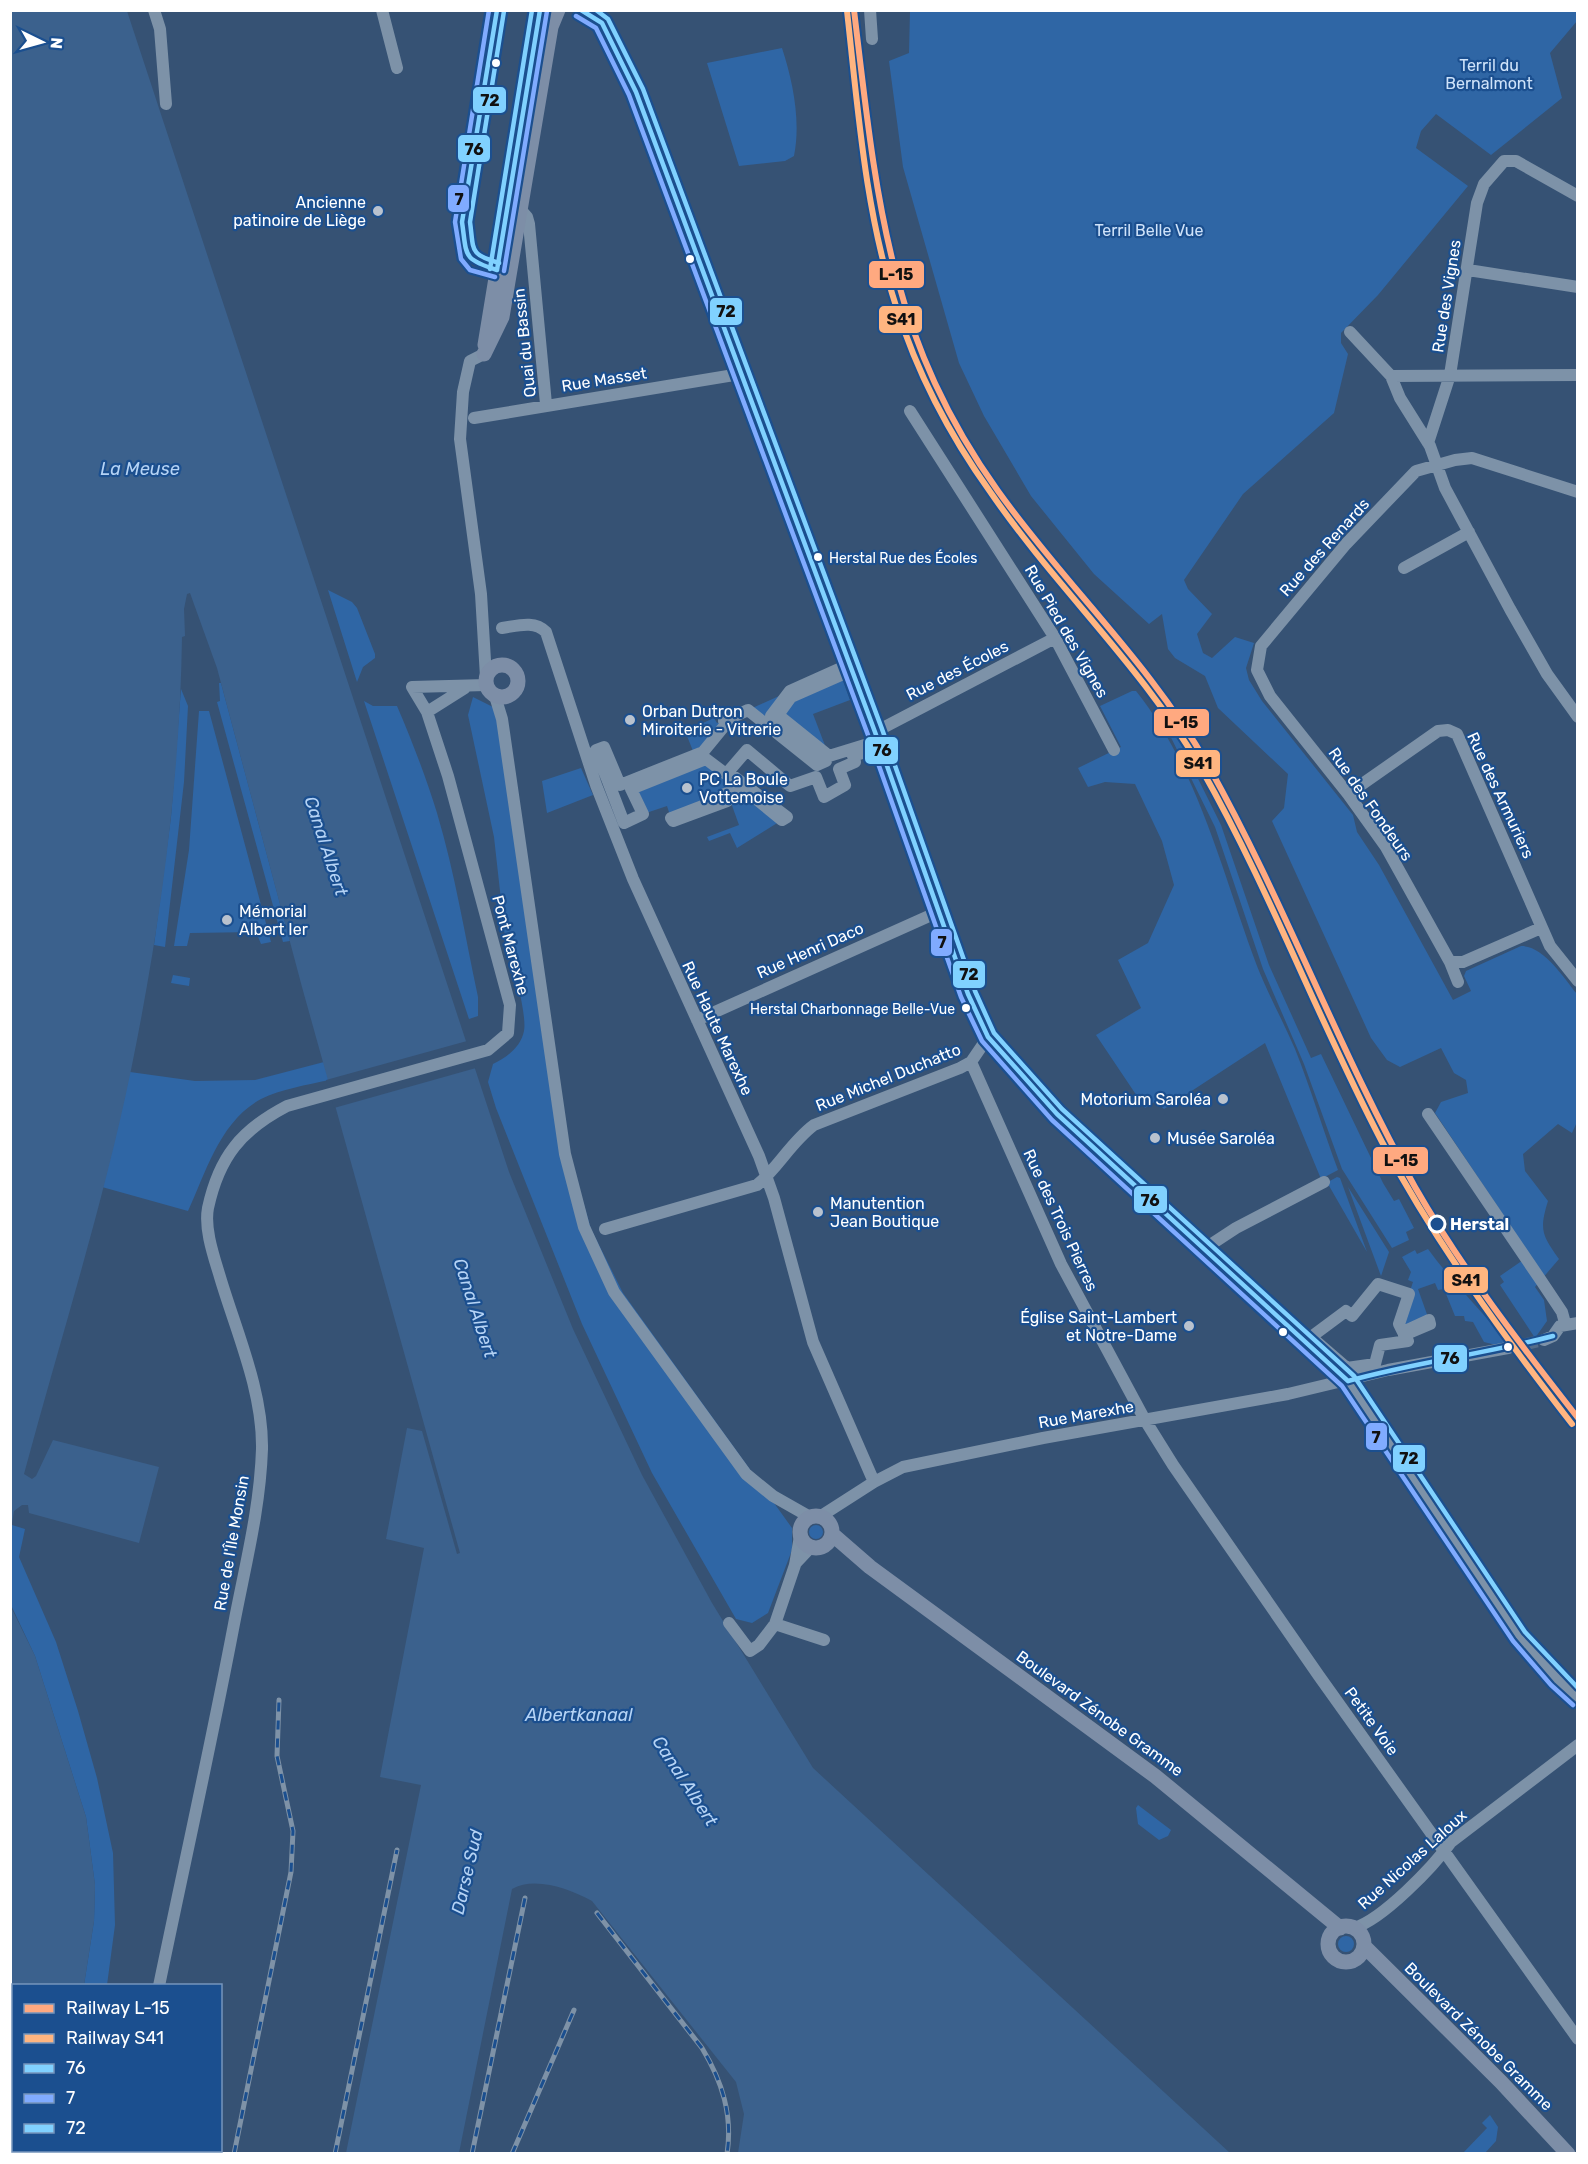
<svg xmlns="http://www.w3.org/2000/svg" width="1588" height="2164" viewBox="0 0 1588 2164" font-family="Rubik,sans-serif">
<rect width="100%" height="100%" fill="#365274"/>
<!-- green -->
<path fill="#2f66a5" d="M910,11H1577V21L1550,53L1562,98L1491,155L1436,114L1421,131L1416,148L1468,186L1378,295L1341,333V343L1348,354L1334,413L1243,494L1184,580L1188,589L1212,614L1197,634L1203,653L1212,658L1235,637L1254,643L1246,668L1249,680L1262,701L1353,815L1357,832L1379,865L1453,1000L1471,991L1464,976L1466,971L1521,946C1544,946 1563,977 1577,994V1122L1572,1133L1558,1124L1523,1154L1525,1171L1548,1201C1539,1230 1542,1235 1559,1259L1535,1287L1544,1300L1547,1321L1535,1338L1500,1285L1504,1282L1500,1276L1526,1258L1514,1231L1435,1113L1441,1102L1468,1093L1466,1080L1454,1073L1441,1048L1400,1067L1387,1060L1371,1038L1272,821L1284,808L1288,774L1218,708L1205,676L1175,658L1168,649L1162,614L1149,624L1094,574L1031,496L984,416L959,363L903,167L889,61L909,53Z
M782,48C793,82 801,121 794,156L785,161L739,166L707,63Z
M328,590L352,602L357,608L375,654V658L363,667L357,682Z
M841,675L850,700L813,714L829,756L778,715L791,697Z
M219,683H221L290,941L283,942L217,702L220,701Z
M181,689L188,706L184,782L165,947L154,945L171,817Z
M790,691L762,721L748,710Z
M1132,691H1136C1199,770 1222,873 1257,966C1268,994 1283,1021 1295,1049C1311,1089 1323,1130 1338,1170L1321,1179L1265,1043L1164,1109L1156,1101L1145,1108L1096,1035L1141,1008L1118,960L1148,943L1174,885L1162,841L1135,784L1105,782L1088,787L1078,768L1121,747L1100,706Z
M473,697L493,707L516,778L568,1150L591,1229L623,1293L792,1528V1550L768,1613L752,1623L736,1619L652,1473L582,1324L496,1108L488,1082L493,1064C506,1058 521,1047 524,1031C528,1009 503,930 497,904L501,900L494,837L468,715Z
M364,701L373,706H397C412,741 426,777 437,813C455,873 465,936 478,997V1016L469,1019Z
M1160,702L1221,825L1269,965L1311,1058L1321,1054L1383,1183L1394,1201L1399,1199L1414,1228L1406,1232L1409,1240L1392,1248L1342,1169L1304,1064L1263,969L1215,827L1157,709L1156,704Z
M199,711H209L271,942L261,944L256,932L190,933L187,946H174L189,850Z
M714,718L717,723L724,721L695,756L685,731Z
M706,759L743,787L671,818L667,806L643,814L631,789Z
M581,768L593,795L547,813L542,781Z
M744,789L782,820L737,848L730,833L709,841L707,837L739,825L730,800Z
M173,975L190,978L189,986L171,983Z
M324,1062L329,1080C307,1085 281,1089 261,1099C220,1121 206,1172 188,1211L102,1187L130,1072L195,1081L255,1080Z
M1337,1177L1340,1178L1367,1252L1328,1184V1182Z
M1348,1187L1389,1252L1381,1276Z
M1428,1249C1452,1282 1482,1311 1508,1343L1496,1345L1484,1342L1473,1322L1465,1321L1464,1316H1455L1444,1289L1438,1290L1435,1283L1418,1289L1429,1320L1403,1332L1399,1324L1413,1282L1408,1280L1411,1272L1402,1257L1415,1250L1417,1254Z
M809 1532a7 7 0 1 1 14 0a7 7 0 1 1-14 0Z
M12,1525L25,1529L19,1557L56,1642L78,1711L97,1778L113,1853L115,1925L107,1985H84L94,1921L95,1885L86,1817L35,1656L11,1605Z
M1138,1805L1171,1830L1168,1836L1159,1840L1138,1824L1136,1808Z
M1338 1944a8 8 0 1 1 16 0a8 8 0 1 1-16 0Z
M1490,2115L1498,2127L1496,2141L1485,2153H1463L1487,2128L1482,2123Z"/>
<!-- water -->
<path fill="#3b618d" d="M11,11H127L509,1172L573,1329L642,1475L712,1603L813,1768L1230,2153H738L744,2114L736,2082L592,1901C570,1889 535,1876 512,1889L459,2153H346L421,1785L380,1777L424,1548L386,1539L407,1428L422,1431L457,1554L460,1553L302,987L217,668L190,593L187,594L184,609L185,636L182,637C180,782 160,928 131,1070C103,1206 60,1340 24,1474L32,1479L36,1476L53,1440L159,1467L139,1543L29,1513L28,1505H22L14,1511L11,1529Z
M10,1605L35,1656L86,1817L95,1885L94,1921L84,1985L14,1986V2150L39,2151V2153H11Z"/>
<!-- pier -->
<path fill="#365274" d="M467,1041L476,1068L334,1108L326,1080Z"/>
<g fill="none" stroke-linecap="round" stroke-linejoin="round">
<!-- minor-tunnel -->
<path stroke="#546c89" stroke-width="12" stroke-dasharray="12 6" stroke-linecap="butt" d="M1508,1348L1544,1340"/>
<!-- minor -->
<path stroke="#7d92a8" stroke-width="12" d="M154,10L160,29L166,104
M382,10L397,68
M580,10L601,23
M595,10L636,92L875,732L938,912L968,994L988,1037L1057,1114L1348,1381L1519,1637L1557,1680L1578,1699
M870,10L872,39
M520,209L527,217L529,224L546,404
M1468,270L1578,287
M1350,332L1391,376L1400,398L1430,446L1445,488L1510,609L1547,674L1578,717
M484,354L470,361L463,392L460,439L481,594L486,677
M1391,376L1578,375
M910,411L1055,638L1114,750
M474,418L740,374
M1428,443L1450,375L1477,203L1484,184L1504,161H1516L1578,196
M1404,568L1469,532
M502,628C517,626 534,620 546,632L596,785L633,879L759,1156L774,1198L813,1342L874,1482
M839,669L841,675L791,697L778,715L829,756L868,744L871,750L853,756L855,762L839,769L845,785L824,797L816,777L790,786L747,750L728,772L787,817L782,820L744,789L726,796L727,801L673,821L671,818L723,798L722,795L743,787L706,759L631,789L643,814L624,823L596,750L604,747L620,785L703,752L726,724L724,721L748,710L817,765L826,761L771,716L790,691Z
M495,696L502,719L565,1154L584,1227L614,1292L746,1474L773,1496L810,1517
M427,712L465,688
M875,732L1055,638
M1348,794L1438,731L1448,730L1457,734L1550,946L1578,981
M1541,928L1463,962H1450L1386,847L1348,794L1270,696L1257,670L1261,646L1346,544L1416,471L1455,460L1472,458L1578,492
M1450,962L1458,982
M697,1020L938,912
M971,1062L1061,1264L1145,1420L1173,1465L1319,1676L1578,2039
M1428,1114L1542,1282L1562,1312L1565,1323
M605,1229L757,1185C778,1168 791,1142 814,1125L960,1068L971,1062L988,1037
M1204,1249L1236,1228L1324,1182
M1378,1284L1409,1294L1399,1324L1403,1332L1429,1320L1430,1324L1404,1335L1408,1341L1380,1345L1375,1364L1347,1368L1311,1337L1346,1311L1352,1316Z
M1544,1340L1553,1336L1560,1326L1578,1323
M821,1516L874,1482L903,1467L1043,1438L1288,1394L1388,1370L1508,1348
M795,1564L811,1547
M729,1623L750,1651L759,1645L775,1624L824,1640
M775,1624L795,1565L800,1536
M1354,1928C1383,1919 1433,1867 1451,1842L1578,1745
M159,1986C184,1865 211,1745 234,1624C245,1566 260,1509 262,1449C263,1391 236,1331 220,1277C214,1257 204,1229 208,1208C219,1157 241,1130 287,1106L488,1050L508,1033L510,1005L448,776L427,712L412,687L486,685
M10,1995H14
M125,2154L126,2150"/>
<!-- major -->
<path stroke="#7d8ea7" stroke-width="15" d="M485,345L540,10
M484,354L502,317L551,27L558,10
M486 681a16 16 0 1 1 32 0a16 16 0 1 1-32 0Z
M800 1532a16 16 0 1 1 32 0a16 16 0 1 1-32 0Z
M832,1534L870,1567L1155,1776L1340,1928
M1328 1944a18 18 0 1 1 36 0a18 18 0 1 1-36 0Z
M1364,1946L1501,2082L1568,2154"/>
<defs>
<path id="rail" d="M597,1913L702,2048C722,2081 733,2115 727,2154
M10,2023L14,2024
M234,2154L291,1872L293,1831L277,1756L279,1700
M335,2154L397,1850
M472,2154L525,1898
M512,2154L574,2010"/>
</defs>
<!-- rail casing -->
<use href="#rail" stroke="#7e92a7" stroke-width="5"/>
<!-- rail -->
<use href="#rail" stroke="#1b4f8f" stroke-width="3" stroke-dasharray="9" stroke-linecap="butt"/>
<defs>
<path id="bus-1" d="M497,10L462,222C467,256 462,259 497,270
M581,10L602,23L636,92L875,732L968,994L988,1037L1057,1114L1348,1381
M497,270L540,10
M1348,1381C1416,1362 1485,1354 1553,1336"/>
<path id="bus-2" d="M489,10L455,222L461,259L470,270L495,277
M576,16L596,28L629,95L868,735L961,997L982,1041L1052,1120L1342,1386L1513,1641L1551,1685L1573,1705
M504,271L547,11"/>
<path id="bus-3" d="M596,10L608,19L643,89L882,729L975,991L994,1033L1062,1109L1354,1376L1525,1632L1578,1688
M499,263C469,254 474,251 470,222L504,11
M490,269L532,10"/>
</defs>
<!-- bus-1 casing -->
<use href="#bus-1" stroke="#1b4f8f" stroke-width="9"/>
<!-- bus-2 casing -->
<use href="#bus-2" stroke="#1b4f8f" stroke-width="9"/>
<!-- bus-3 casing -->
<use href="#bus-3" stroke="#1b4f8f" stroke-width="9"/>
<!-- bus-1 -->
<use href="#bus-1" stroke="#80d1ff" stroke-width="4.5"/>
<!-- bus-2 -->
<use href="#bus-2" stroke="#80abff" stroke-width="4.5"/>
<!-- bus-3 -->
<use href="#bus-3" stroke="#80d1ff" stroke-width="4.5"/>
<defs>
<path id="rail-1" d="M854,10C876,193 887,336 998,491C1065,585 1152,665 1209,767C1285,903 1339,1051 1415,1187C1462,1269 1520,1344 1578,1418"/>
<path id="rail-2" d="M847,11C858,109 865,211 896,306C917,373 950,436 991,493C1057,589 1144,668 1202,770C1270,890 1318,1020 1382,1142C1436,1243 1502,1334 1572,1424"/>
</defs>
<!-- rail-1 casing -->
<use href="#rail-1" stroke="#1b4f8f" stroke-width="10"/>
<!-- rail-2 casing -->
<use href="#rail-2" stroke="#1b4f8f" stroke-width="10"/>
<!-- rail-1 -->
<use href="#rail-1" stroke="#ffa980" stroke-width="6"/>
<!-- rail-2 -->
<use href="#rail-2" stroke="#ffb580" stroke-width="6"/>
</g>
<!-- markers -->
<g fill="#fff" stroke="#1b4f8f" stroke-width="2">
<circle cx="496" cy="63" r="5"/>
<circle cx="690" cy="259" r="5"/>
<circle cx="818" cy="557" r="5"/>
<circle cx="966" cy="1008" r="5"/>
<circle cx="1283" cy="1332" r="5"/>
<circle cx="1508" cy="1347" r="5"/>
</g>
<g fill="#b9c2ce" stroke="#1b4f8f" stroke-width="2">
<circle cx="378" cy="211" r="6"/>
<circle cx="630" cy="720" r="6"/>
<circle cx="687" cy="788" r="6"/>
<circle cx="227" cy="920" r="6"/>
<circle cx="1223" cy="1099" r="6"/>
<circle cx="1155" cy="1138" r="6"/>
<circle cx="818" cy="1212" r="6"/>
<circle cx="1189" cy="1326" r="6"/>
</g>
<circle fill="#1b4f8f" stroke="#fff" stroke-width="3" cx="1437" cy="1224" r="8"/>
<g text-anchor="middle" stroke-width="4.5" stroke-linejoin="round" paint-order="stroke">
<!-- bus labels -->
<g font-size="14" fill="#fff" stroke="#1b4f8f" text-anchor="start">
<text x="829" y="563">Herstal Rue des Écoles</text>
<text x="955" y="1014" text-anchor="end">Herstal Charbonnage Belle-Vue</text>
</g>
<!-- park labels -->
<g font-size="16" fill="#cfe3fa" stroke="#1b4f8f">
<text x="1489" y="71">Terril du<tspan x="1489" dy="18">Bernalmont</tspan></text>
<text x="1149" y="236">Terril Belle Vue</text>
</g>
<!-- poi labels -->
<g font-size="16" fill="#fff" stroke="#1b4f8f" text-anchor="start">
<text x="366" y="208" text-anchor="end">Ancienne<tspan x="366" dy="18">patinoire de Liège</tspan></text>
<text x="642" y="717">Orban Dutron<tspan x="642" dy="18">Miroiterie - Vitrerie</tspan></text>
<text x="699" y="785">PC La Boule<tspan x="699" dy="18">Vottemoise</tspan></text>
<text x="239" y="917">Mémorial<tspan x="239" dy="18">Albert Ier</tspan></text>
<text x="1211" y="1105" text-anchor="end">Motorium Saroléa</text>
<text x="1167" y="1144">Musée Saroléa</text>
<text x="830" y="1209">Manutention<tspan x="830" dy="18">Jean Boutique</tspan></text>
<text x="1177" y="1323" text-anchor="end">Église Saint-Lambert<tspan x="1177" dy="18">et Notre-Dame</tspan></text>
</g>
<!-- street labels -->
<g font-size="16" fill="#fff" stroke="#1b4f8f">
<text transform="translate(1446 296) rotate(-81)" y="6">Rue des Vignes</text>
<text transform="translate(524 343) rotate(-96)" y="6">Quai du Bassin</text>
<text transform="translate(604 379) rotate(-9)" y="6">Rue Masset</text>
<text transform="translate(1324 547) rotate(-48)" y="6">Rue des Renards</text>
<text transform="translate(1067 631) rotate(60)" y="6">Rue Pied des Vignes</text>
<text transform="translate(957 670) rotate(-27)" y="6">Rue des Écoles</text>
<text transform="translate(1501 795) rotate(65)" y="6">Rue des Armuriers</text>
<text transform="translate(1371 804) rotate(55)" y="6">Rue des Fondeurs</text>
<text transform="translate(511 945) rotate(75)" y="6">Pont Marexhe</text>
<text transform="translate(810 950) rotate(-24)" y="6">Rue Henri Daco</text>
<text transform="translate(718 1028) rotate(65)" y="6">Rue Haute Marexhe</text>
<text transform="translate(888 1077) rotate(-22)" y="6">Rue Michel Duchatto</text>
<text transform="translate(1061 1220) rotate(65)" y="6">Rue des Trois Pierres</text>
<text transform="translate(1086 1414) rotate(-10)" y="6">Rue Marexhe</text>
<text transform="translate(231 1543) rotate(-80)" y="6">Rue de l'Île Monsin</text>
<text transform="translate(1100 1713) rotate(36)" y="6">Boulevard Zénobe Gramme</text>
<text transform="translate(1372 1721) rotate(54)" y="6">Petite Voie</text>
<text transform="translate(1412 1859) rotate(-42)" y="6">Rue Nicolas Laloux</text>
<text transform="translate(1479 2036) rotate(45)" y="6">Boulevard Zénobe Gramme</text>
</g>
<!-- stop labels -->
<g font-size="16" font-weight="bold" fill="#fff" stroke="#1b4f8f" text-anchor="start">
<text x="1450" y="1230">Herstal</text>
</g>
<!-- water labels -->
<g font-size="18" font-style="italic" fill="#b5d3f5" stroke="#1b4f8f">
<text x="140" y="475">La Meuse</text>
<text transform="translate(326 846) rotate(72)" y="6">Canal Albert</text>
<text transform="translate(475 1308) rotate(72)" y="6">Canal Albert</text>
<text x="579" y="1721">Albertkanaal</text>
<text transform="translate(685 1781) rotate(57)" y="6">Canal Albert</text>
<text transform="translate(467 1872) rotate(-77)" y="6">Darse Sud</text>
</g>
</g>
<g stroke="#1b4f8f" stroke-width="2">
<rect x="472" y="86" width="35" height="28" rx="6" fill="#80d1ff"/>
<rect x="457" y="134" width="34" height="29" rx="6" fill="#80d1ff"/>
<rect x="447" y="184" width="23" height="29" rx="6" fill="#80abff"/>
<rect x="868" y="260" width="57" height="29" rx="6" fill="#ffa980"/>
<rect x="709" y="297" width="34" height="29" rx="6" fill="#80d1ff"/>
<rect x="878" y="305" width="45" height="29" rx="6" fill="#ffb580"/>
<rect x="1153" y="708" width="57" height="29" rx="6" fill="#ffa980"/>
<rect x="864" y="736" width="35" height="29" rx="6" fill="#80d1ff"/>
<rect x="1175" y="749" width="46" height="29" rx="6" fill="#ffb580"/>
<rect x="930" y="928" width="23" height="29" rx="6" fill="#80abff"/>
<rect x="952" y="960" width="34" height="29" rx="6" fill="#80d1ff"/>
<rect x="1372" y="1146" width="57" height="29" rx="6" fill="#ffa980"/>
<rect x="1133" y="1185" width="35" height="29" rx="6" fill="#80d1ff"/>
<rect x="1443" y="1266" width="46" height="28" rx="6" fill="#ffb580"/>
<rect x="1433" y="1344" width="35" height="29" rx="6" fill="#80d1ff"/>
<rect x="1365" y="1422" width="23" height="29" rx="6" fill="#80abff"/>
<rect x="1392" y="1444" width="34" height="29" rx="6" fill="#80d1ff"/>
</g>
<g font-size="16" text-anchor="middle" font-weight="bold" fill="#111">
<text x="490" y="106">72</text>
<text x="474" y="155">76</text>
<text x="459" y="205">7</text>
<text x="896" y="280">L-15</text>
<text x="726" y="317">72</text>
<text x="901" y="325">S41</text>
<text x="1181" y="728">L-15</text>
<text x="882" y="756">76</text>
<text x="1198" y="769">S41</text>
<text x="942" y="948">7</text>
<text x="969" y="980">72</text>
<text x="1401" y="1166">L-15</text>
<text x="1150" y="1206">76</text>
<text x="1466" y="1286">S41</text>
<text x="1450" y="1364">76</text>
<text x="1376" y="1443">7</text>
<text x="1409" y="1464">72</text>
</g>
<!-- border -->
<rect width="1588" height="2164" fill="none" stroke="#ffffff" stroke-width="24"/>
<!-- legend -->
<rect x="12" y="1984" width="210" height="168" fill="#1b4f8f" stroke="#7695bc" stroke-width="1.5"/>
<rect x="24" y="2004" width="30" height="9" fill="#ffa980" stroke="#7695bc" stroke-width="1.5"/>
<text x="66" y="2014" font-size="18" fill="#ffffff">Railway L-15</text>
<rect x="24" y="2034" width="30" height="9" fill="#ffb580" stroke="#7695bc" stroke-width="1.5"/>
<text x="66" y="2044" font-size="18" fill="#ffffff">Railway S41</text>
<rect x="24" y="2064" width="30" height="9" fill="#80d1ff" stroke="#7695bc" stroke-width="1.5"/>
<text x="66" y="2074" font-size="18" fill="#ffffff">76</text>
<rect x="24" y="2094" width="30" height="9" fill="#80abff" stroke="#7695bc" stroke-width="1.5"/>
<text x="66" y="2104" font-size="18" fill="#ffffff">7</text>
<rect x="24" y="2124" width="30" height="9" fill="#80d1ff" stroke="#7695bc" stroke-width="1.5"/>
<text x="66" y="2134" font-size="18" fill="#ffffff">72</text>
<!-- north arrow -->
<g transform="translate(42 42) rotate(95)" stroke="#1b4f8f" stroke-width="4.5" paint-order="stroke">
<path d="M0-4.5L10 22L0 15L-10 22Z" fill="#ffffff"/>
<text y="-9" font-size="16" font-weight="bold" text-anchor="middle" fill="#ffffff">N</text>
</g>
</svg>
